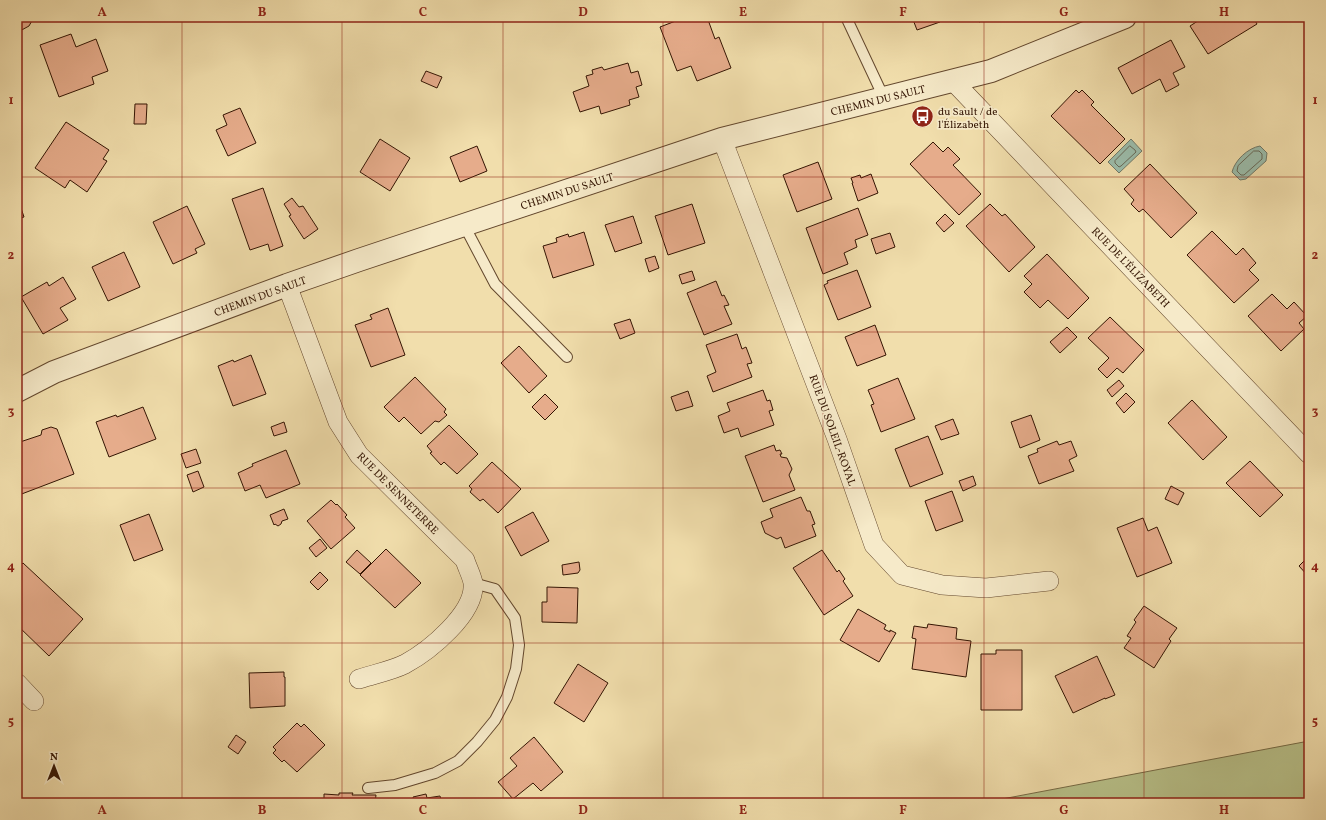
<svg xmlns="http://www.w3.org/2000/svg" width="1326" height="820" viewBox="0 0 1326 820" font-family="Vollkorn,serif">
<rect width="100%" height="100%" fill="#f1deac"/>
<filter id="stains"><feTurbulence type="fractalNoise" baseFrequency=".005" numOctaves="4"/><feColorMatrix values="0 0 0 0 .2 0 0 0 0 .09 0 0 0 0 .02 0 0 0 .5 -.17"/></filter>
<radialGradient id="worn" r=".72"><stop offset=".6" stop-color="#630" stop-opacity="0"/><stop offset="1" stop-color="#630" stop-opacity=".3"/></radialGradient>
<!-- green -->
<path fill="#b8c18a" stroke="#766b46" d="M1309,741V803H981Z"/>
<!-- water -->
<path fill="#9bbcaa" stroke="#727967" d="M1131,139L1142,151L1119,173L1108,162Z
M1260,146L1267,153L1266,161L1246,179L1240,180L1232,172C1235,160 1248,148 1260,146Z"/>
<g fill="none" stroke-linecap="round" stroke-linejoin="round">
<!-- shore -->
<path stroke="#686856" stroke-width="1" d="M1130,146L1135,150L1136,152L1121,166L1119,167L1115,163V161Z
M1254,151H1259L1262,154V159L1244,175H1241L1237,171L1238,166Z"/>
</g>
<!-- building -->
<path fill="#e6ac8b" stroke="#341503" d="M17,17H34L29,26L18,32Z
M686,17H707L715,39L719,37L731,68L697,81L691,66L677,71L660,27Z
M912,17H938L940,22L917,30Z
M965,17H993L979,22L978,18L967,21Z
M1204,17H1253L1257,24L1208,54L1190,26Z
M71,34L76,47L96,39L108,71L92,77L94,84L59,97L40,45Z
M1171,40L1185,67L1173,73L1179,85L1166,92L1160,79L1132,94L1118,68Z
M628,63L631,73L638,71L642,85L636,87L639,97L629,100L630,105L601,114L599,106L580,112L573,92L589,86L586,76L593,74L592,70L602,67L604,70Z
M426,71L442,77L437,88L421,81Z
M1076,90L1079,93L1082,90L1094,102L1091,105L1125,139L1100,164L1051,116Z
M135,104H147L146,124H134Z
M240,108L256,143L228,156L216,130L227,125L223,115Z
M66,122L109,150L103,159L107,161L87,192L70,180L65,188L35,168Z
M380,139L410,158L390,191L360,172Z
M933,142L943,152L948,147L960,159L953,165L981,194L959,215L910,164Z
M477,146L487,171L460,182L450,157Z
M818,162L832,199L797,212L783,175Z
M1150,164L1197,213L1171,238L1143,209L1139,212L1131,204L1134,200L1124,189Z
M871,174L878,193L858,201L852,183H853L851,178L860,175L861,178Z
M263,188L283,246L270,251L268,244L250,250L232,199Z
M17,196L24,217L17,219Z
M292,198L299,207L303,206L318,229L304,239L289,216L291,215L284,204Z
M692,204L705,243L668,255L655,216Z
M990,204L1002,216L1005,214L1035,247L1009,272L966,226Z
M187,206L205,244L195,249L197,253L173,264L153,222Z
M858,208L868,235L855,240L857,247L844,253L848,264L823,274L806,228Z
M945,214L954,223L944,232L936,223Z
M633,216L642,243L615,252L605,225Z
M1212,231L1236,255L1243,248L1256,263L1249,270L1259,280L1234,303L1187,255Z
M584,232L594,265L553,278L543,246L557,242L556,238L568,234L569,237Z
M890,233L895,247L876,254L871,239Z
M124,252L140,287L108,301L92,267Z
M1047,254L1089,298L1068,319L1048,300L1040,308L1024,292L1032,284L1024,276Z
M655,256L659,268L649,272L645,259Z
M857,270L871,307L838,320L824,285L828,283L827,281Z
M692,271L695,280L682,284L679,275Z
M63,277L76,299L60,308L68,320L43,334L21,297L47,282L49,286Z
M716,281L722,296L724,295L729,305L724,306L732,324L704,335L687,293Z
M1272,294L1287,309L1294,302L1307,316L1299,323L1304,329L1281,351L1248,316Z
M388,308L405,355L371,367L355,325L372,319L370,315Z
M1110,317L1144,350L1123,373L1117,368L1107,378L1098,369L1109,358L1088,338Z
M630,319L635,333L620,339L614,324Z
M875,325L886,355L857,366L845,337Z
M1067,327L1077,337L1060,353L1050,342Z
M737,334L742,349L746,347L752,363L747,364L752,377L713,392L707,376L716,372L706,345Z
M519,346L547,376L529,393L501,363Z
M251,355L266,394L233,406L218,366L233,360L234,362Z
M415,377L446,409L444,412L447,415L439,422L435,421L421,434L404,417L399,422L384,407Z
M898,378L915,419L881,432L871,405L874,404L868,390Z
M1119,380L1124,386L1112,397L1107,390Z
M763,390L767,401L770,400L773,410L769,411L774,425L741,437L738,428L724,433L718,416L730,411L727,403Z
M688,391L693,406L676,411L671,397Z
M1126,393L1135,402L1124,413L1116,403Z
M545,394L558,407L545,420L532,407Z
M1192,400L1227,437L1203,460L1168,423Z
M143,407L156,439L109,457L96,422L116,415L117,417Z
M1031,415L1040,440L1020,448L1011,422Z
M953,419L959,434L941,440L935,426Z
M284,422L287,432L274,436L271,427Z
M449,425L478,454L457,474L444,462L441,465L430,453L432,452L427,446Z
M51,427L57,429L74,474L19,495L17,489V443L41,435L42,430Z
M928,436L943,474L910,487L895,449Z
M1057,441L1059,445L1071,441L1077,456L1069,460L1074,471L1039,484L1028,456L1038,452L1037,449Z
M774,445L776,451L780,450L782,454H780L781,457L787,458L792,469L789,475L795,490L763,502L745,456Z
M196,449L201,463L186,468L181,454Z
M286,450L300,484L266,498L260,485L245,491L238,473L253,466L252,464Z
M1250,461L1283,495L1260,517L1226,483Z
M492,462L521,489L498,513L483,499L480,501L470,492L472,489L469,486Z
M198,471L204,487L193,492L187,475Z
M973,476L976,485L963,491L959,481Z
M1171,486L1184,493L1178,505L1165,499Z
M952,491L963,521L936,531L925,501Z
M801,497L807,511H810L815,524L812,525L816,536L785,548L781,537L777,539L765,533L761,522L773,517L770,509Z
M331,500L336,505L337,504L347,515L345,517L355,528L331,549L307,521Z
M284,509L288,519L282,521L281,524L278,526L275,524L274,525L270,515Z
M533,512L549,541L521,556L505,527Z
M149,514L163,550L134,561L120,525Z
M1143,518L1148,531L1157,527L1172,563L1137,577L1117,528Z
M320,539L327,548L316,557L309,548Z
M386,549L421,583L395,608L360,575Z
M357,550L371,563L360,574L346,562Z
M822,550L837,572L839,570L845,579L843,581L853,596L824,615L793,568Z
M1309,556V577L1299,566Z
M579,562L580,570L578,573L563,575L562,565Z
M23,563L83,619L49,656L17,625V569Z
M320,572L328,580L318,590L310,582Z
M547,587L578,588L577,623L542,622V602H547Z
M1144,606L1177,628L1169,639L1171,641L1154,668L1124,648L1131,638L1127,636L1136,622L1134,620Z
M858,609L886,625L884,629L890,632V630L896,633L879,662L840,640Z
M928,624L957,628L956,639L971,641L966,677L912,669L916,639L912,638L914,626L927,628Z
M996,650H1022V710H981V654H996Z
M1097,656L1115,695L1105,699V698L1073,713L1055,676Z
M578,664L608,683L584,722L554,703Z
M284,672V677H285V706L250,708L249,673Z
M297,723L301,727L304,724L325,745L297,772L284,760L282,762L273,753L276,750L273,747Z
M236,735L246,742L238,754L228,747Z
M534,737L563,772L541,791L533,783L513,799L498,782L517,766L510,758Z
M339,793H353L352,795H376L375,803H324V794L339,795Z
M426,794L427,798L440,796L442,803H401L414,801L413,797Z"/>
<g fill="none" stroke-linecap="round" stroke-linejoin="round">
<defs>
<path id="service" d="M846,17L884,98
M464,225L495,284L567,357
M368,788L395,785L435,773L458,761L477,742L495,720L507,697L516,669L519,645L515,618L495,589L473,583"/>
<path id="minor" d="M953,81L1309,454
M722,139L837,439L874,545L902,575L942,585L986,588L1049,581
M287,285L338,422L359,455L465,560C467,567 472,576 473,583C476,613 429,651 405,664C391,671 374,674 359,679
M17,683L34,701"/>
<path id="tertiary" d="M17,391L54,372L287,285L359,260L722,139L991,71L1125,17"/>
</defs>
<!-- service casing -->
<use href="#service" stroke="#63472d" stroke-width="12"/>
<!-- minor casing -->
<use href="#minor" stroke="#63472d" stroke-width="20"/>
<!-- tertiary casing -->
<use href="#tertiary" stroke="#63472d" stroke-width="24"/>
<!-- service -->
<use href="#service" stroke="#f6eac9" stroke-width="10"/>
<!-- minor -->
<use href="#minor" stroke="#f6eac9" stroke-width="19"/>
<!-- tertiary -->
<use href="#tertiary" stroke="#f6eac9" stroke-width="22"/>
</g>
<!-- grid -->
<path fill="none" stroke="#8f2418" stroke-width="1" stroke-opacity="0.55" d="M182,17V803M342,17V803M503,17V803M663,17V803M823,17V803M984,17V803M1144,17V803M17,177H1309M17,332H1309M17,488H1309M17,643H1309"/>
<!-- icons -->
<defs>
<symbol id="bus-disc" viewBox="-11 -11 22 22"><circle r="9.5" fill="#8f2418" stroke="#f6eac9"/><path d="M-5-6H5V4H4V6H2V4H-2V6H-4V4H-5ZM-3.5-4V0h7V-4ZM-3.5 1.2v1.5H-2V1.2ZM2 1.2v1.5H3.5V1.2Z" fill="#fff"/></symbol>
</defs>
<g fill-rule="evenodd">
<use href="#bus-disc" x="910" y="104" width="25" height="25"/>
</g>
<g text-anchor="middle" stroke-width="3.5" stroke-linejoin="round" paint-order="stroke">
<!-- street labels -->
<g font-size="11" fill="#341503" stroke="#f6eac9">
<text transform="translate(878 100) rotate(-14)" y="4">CHEMIN DU SAULT</text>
<text transform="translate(567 191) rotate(-18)" y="4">CHEMIN DU SAULT</text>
<text transform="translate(1131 267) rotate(46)" y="4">RUE DE L'ÉLIZABETH</text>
<text transform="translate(260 296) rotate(-20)" y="4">CHEMIN DU SAULT</text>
<text transform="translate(833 430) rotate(70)" y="4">RUE DU SOLEIL-ROYAL</text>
<text transform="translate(398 493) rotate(45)" y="4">RUE DE SENNETERRE</text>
</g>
<!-- poi labels -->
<g font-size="11" fill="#341503" stroke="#f6eac9" text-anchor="start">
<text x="938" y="115">du Sault / de<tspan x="938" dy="13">l'Élizabeth</tspan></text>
</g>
</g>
<!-- margin -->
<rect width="1326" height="820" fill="none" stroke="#f1deac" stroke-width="44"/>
<!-- north arrow -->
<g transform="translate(54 766)" stroke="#f6eac9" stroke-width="3" paint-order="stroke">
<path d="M0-3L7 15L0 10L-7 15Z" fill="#341503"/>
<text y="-6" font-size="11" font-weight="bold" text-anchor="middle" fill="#341503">N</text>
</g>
<rect x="22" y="22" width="1282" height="776" fill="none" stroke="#8f2418" stroke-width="1.5"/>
<g font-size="13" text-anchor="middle" font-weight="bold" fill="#8f2418">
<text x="102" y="16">A</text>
<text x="262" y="16">B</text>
<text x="423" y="16">C</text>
<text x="583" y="16">D</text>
<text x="743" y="16">E</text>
<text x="903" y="16">F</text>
<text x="1064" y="16">G</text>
<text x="1224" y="16">H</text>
<text x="11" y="104">1</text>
<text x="1315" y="104">1</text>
<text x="11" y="259">2</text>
<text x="1315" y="259">2</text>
<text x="11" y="415">3</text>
<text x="1315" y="415">3</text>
<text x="11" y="570">4</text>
<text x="1315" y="570">4</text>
<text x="11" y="725">5</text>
<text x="1315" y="725">5</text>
<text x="102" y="814">A</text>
<text x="262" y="814">B</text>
<text x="423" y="814">C</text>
<text x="583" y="814">D</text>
<text x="743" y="814">E</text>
<text x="903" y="814">F</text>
<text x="1064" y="814">G</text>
<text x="1224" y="814">H</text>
</g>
<rect width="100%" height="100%" filter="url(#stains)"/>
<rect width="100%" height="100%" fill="url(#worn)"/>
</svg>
